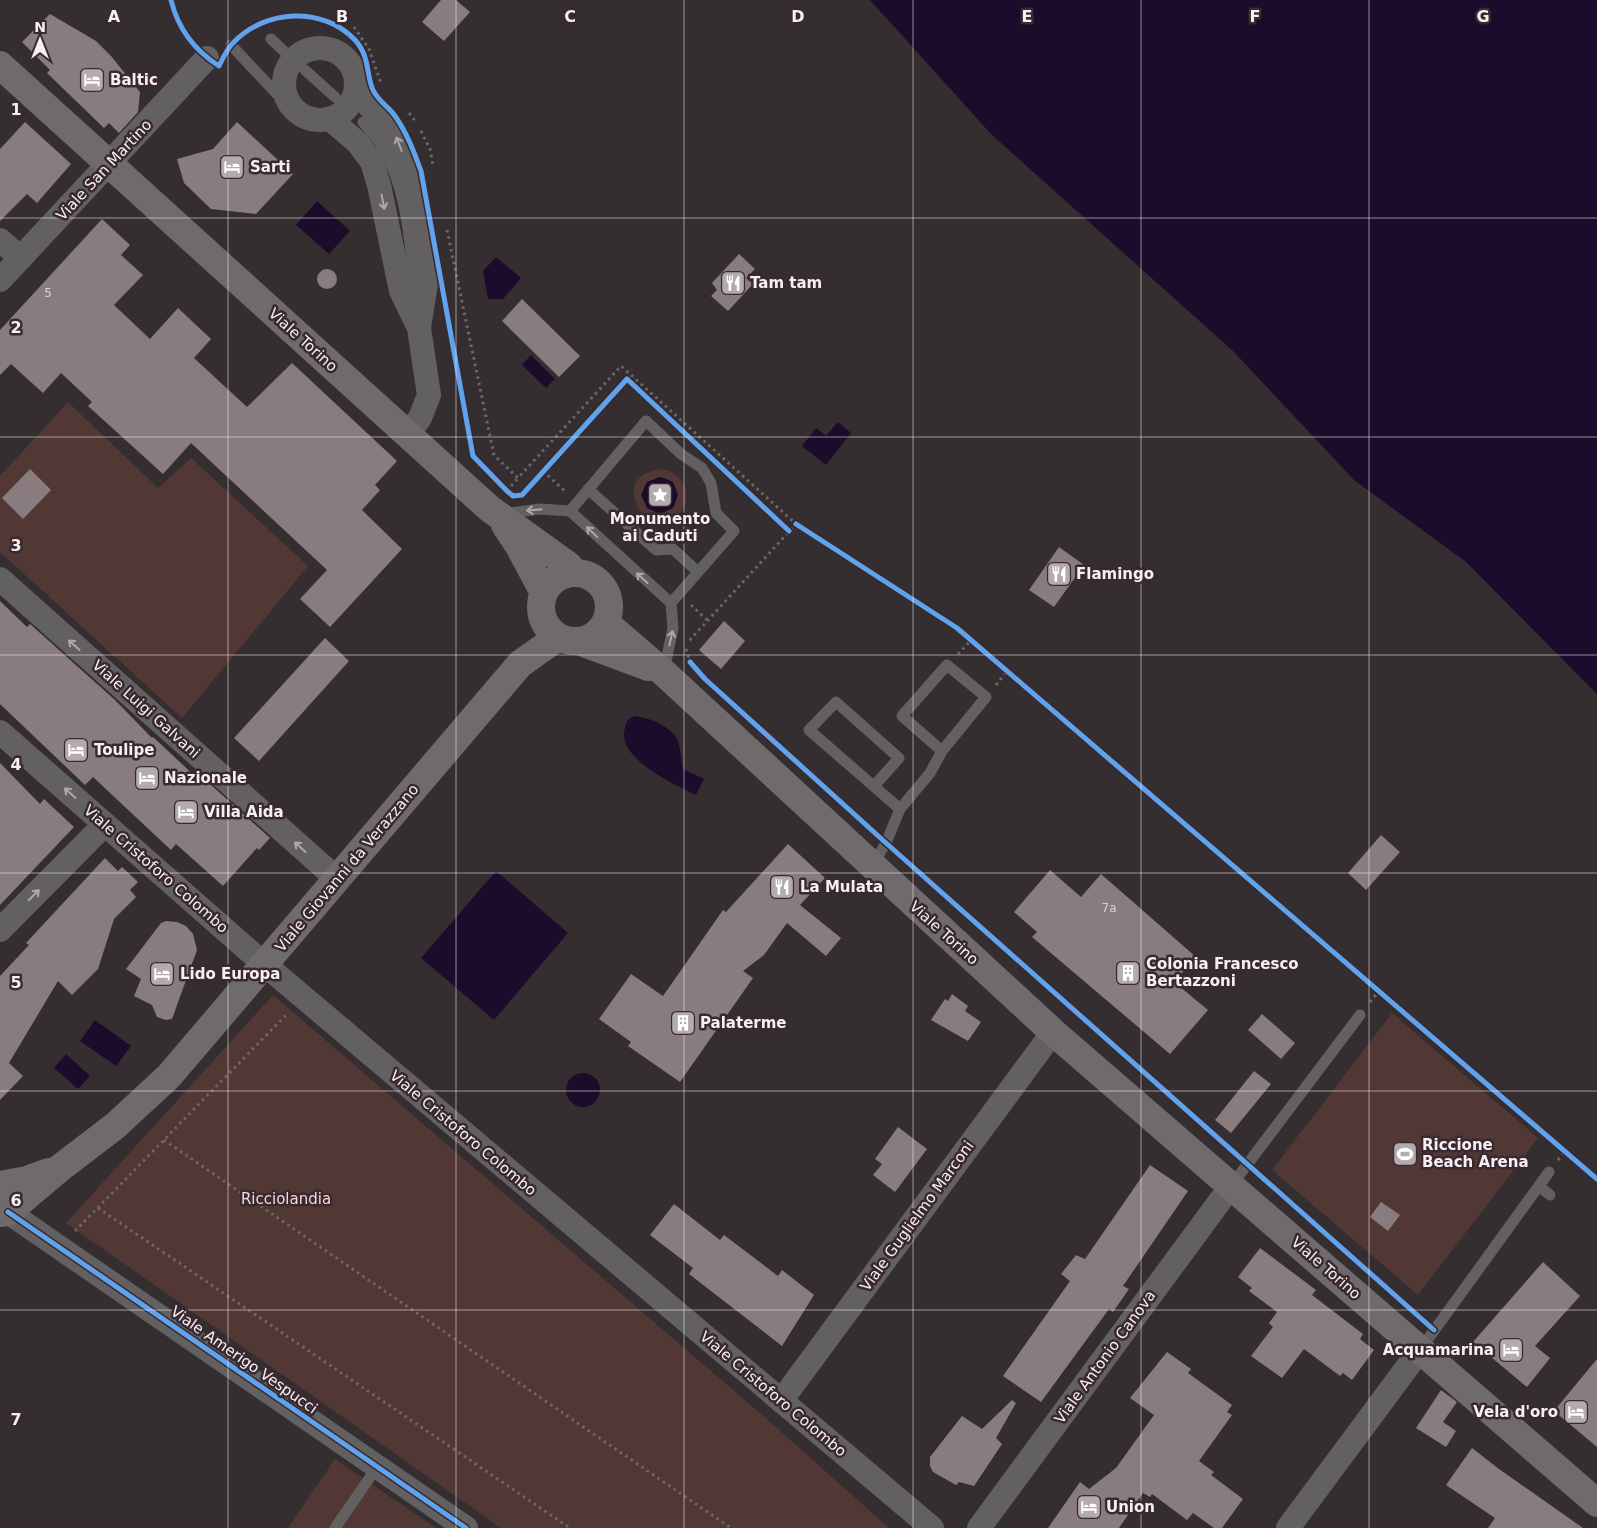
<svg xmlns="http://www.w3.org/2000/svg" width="1597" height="1528" viewBox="0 0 1597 1528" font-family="'DejaVu Sans',sans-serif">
<rect width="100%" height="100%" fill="#342e31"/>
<!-- green -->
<path fill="#513834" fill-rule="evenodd" d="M68,402L158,488L191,458L308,566L182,718L0,552V476Z
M663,469C683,474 695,495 680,513C649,550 603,473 663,469ZM663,477C678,482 678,492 675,505L663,513L643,488Z
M273,995L768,1420L889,1528H501L66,1223Z
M1392,1013L1538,1138L1418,1295L1272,1170Z
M335,1459L436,1528H288Z"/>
<!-- water -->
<path fill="#1d0b2b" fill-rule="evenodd" d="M870,0H1597V694L1466,562L1354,480L1234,352L991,134Z
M317,201L350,231L329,254L296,225Z
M496,257L521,278L503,299H488L483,271Z
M531,355L555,379L546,388L522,365Z
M838,422L851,433L826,465L802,446L816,428L826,436Z
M660,477L673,482L678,495L673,508L660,514L647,508L641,495L647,482ZM659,488L666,490L668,494L662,503L656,502L653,497L654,491Z
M634,716C648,717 672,726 678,741C681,750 681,760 683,769L704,779L696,795C676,785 626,763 624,736C623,732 626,725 627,721Z
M496,871L568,933L494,1020L421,958Z
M95,1020L131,1046L116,1066L80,1041Z
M66,1054L90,1076L78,1089L54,1068Z
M566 1090a17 17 0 1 1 34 0a17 17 0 1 1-34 0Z"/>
<!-- building -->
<path fill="#897c7f" d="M441,0H456L470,12L444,41L422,22Z
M50,14L96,41L111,56L140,92L138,112L119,133L109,123L104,128L47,73L50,70L22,42Z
M25,122L71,164L37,203L27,194L0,221V149Z
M237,122L293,174L256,214L211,209L184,183L177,159L213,149Z
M102,219L130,245L121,255L143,275L114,305L150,339L178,308L211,339L194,358L247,407L292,363L397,461L375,485L380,490L362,510L402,549L330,627L300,599L327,570L191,443L163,474L88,406L92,402L61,373L43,393L11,364L0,375V330Z
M739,254L755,269L746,278L753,284L728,311L711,296L717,290L712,283Z
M317 279a10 10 0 1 1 20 0a10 10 0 1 1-20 0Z
M522,299L580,356L559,377L502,321Z
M30,469L51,490L23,519L2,498Z
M1059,547L1084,565L1054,607L1029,590Z
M0,601L27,627L30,624L115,700L152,738L153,737L197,778L200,775L270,838L259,850L257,848L223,886L176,844L171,850L93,777L85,785L0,704Z
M724,621L745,641L721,669L699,650Z
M325,638L349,661L259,761L234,738Z
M0,763L40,804L44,799L74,827L0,905Z
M1381,835L1400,852L1366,890L1348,873Z
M788,844L825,878L800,905L841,938L826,956L787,923L764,955L743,971L753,978L680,1082L628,1046L631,1042L599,1019L631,974L663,996L723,910L726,912Z
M105,858L118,871L122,867L138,882L130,890L136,897L114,919L98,969L72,995L58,981L9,1063L23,1076L0,1100V976L29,945L26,943Z
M1050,870L1081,897L1101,874L1196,957L1174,982L1208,1010L1170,1054L1032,937L1037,932L1014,912Z
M166,921L177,922L186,926L193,934L197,950L172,1019L166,1020L157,1017L152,1005L134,996L141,979L126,969L161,923Z
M952,994L968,1006L965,1011L981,1022L968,1041L931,1020L945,999L948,1001Z
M1262,1014L1295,1043L1281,1059L1248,1030Z
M1254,1071L1271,1084L1231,1133L1215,1120Z
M898,1127L927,1149L895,1192L873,1175L882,1164L875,1159Z
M1150,1165L1188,1191L1123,1286L1129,1289L1113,1312L1109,1309L1041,1402L1003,1376L1070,1281L1061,1274L1076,1255L1085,1259Z
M1381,1202L1400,1215L1388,1231L1370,1217Z
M674,1204L720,1240L724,1235L778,1276L782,1270L814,1295L782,1346L689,1274L693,1268L650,1235Z
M1260,1248L1316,1290L1312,1295L1363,1334L1360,1339L1374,1350L1352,1380L1343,1373L1340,1376L1304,1349L1282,1378L1251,1356L1273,1327L1269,1323L1277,1312L1249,1291L1252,1288L1238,1277Z
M1543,1262L1580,1296L1535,1346L1550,1358L1527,1387L1473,1342Z
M1167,1352L1191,1369L1188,1373L1232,1405L1227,1412L1232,1415L1199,1461L1214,1472L1211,1475L1243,1499L1222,1528H1214L1193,1513L1187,1520L1152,1494L1150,1497L1143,1493L1119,1528H1048L1080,1482L1089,1489L1116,1468L1154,1415L1130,1398Z
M1597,1359V1447L1554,1411Z
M1441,1390L1457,1402L1443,1422L1456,1431L1446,1447L1416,1428Z
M1012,1400L1016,1403L996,1438L1002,1444L974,1486L959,1482L956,1485L933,1472L930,1466V1457L962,1416L982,1429Z
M1472,1448L1499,1469L1583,1528H1488L1495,1518L1446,1485Z"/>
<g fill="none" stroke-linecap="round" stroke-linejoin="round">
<!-- path -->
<path stroke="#6a6869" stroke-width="3" stroke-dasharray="2.5 4" stroke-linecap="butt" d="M354,27L369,49L381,83
M409,113L417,123
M421,131L430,149L433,165
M447,230L494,455L518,478L621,366L796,524L688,642
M543,471L566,492
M507,491L518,478
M691,605L707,620
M686,649L690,662
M958,654L971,640
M996,685L1007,671
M1370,1002L1379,991
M164,1140L731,1528
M1558,1160L1565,1151
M98,1208L570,1528
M75,1231L287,1014"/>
<!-- lane -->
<path stroke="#636062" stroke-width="11" d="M271,39L287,54
M231,45L277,94L288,103
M305,70L335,97
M363,122C368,129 375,135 380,143C408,187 410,247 416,297
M588,489L656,550L673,549L697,571
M570,511L646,421L681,454L702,468L711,483L716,513L734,531L671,603
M502,514L540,509L570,511L671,603L673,628L664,671
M874,786L899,758L836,702L809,730L900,809
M872,866L886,843L900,809L930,773L942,751L986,697L947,665L902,716L942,751
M1231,1186L1360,1015
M1539,1186L1550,1195
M1420,1350L1549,1172
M335,1528L377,1467"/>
<!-- street -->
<path stroke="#636062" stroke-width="24" d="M284 84a36 36 0 1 1 72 0a36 36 0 1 1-72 0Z
M356,91L397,137L414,185L428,271L419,328L429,395L420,418L407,435
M330,119L358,143L372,162L379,185L401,291L419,328
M0,240L21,258
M0,280L207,58
M0,579L337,879
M0,732L264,964L932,1528
M0,930L105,824
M8,1212L466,1528
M781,1401L1053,1032
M979,1528L1231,1186
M1288,1528L1420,1350"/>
<!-- secondary -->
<path stroke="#6f6b6d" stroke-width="28" d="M0,65L490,509L568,565L574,573
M505,525L519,546L544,593
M541 607a34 34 0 1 1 68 0a34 34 0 1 1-68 0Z
M606,623L663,672L1053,1032L1597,1503
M578,641L648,667
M0,1185L27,1180L49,1172
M0,1213L8,1212L60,1168L115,1126L169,1076L520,664L558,637"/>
<defs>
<path id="cycleway" d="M171,0C178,29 194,50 219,66C223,58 227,49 233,43C265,9 323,6 355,40C370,56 366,75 373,90C378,101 389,107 395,116C407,133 414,152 421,171L473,456L507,491L513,496L522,495L627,379L789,531
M796,524L957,628L1597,1179
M690,662L705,679L886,843L1434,1330
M8,1212L466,1528"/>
</defs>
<!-- cycleway casing -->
<use href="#cycleway" stroke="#382a30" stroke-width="8"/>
<!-- cycleway -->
<use href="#cycleway" stroke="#60a3ed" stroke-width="5"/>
</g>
<!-- one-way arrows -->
<defs><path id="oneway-shaft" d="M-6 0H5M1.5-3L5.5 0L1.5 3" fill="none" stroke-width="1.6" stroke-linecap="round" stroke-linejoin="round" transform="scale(1.25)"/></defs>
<g stroke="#aea8aa">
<use href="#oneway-shaft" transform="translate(399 144) rotate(-111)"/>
<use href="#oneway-shaft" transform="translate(383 202) rotate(79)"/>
<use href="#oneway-shaft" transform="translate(534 510) rotate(175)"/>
<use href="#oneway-shaft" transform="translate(592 532) rotate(-137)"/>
<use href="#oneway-shaft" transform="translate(642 578) rotate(-138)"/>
<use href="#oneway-shaft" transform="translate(671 638) rotate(-78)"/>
<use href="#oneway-shaft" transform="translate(74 645) rotate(-138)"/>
<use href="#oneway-shaft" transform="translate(70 793) rotate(-139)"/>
<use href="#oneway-shaft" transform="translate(300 847) rotate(-138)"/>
<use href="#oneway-shaft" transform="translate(34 895) rotate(-45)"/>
</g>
<!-- grid -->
<path fill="none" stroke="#f8eff3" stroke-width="1" stroke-opacity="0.55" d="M228,0V1528M456,0V1528M684,0V1528M913,0V1528M1141,0V1528M1369,0V1528M0,218H1597M0,437H1597M0,655H1597M0,873H1597M0,1091H1597M0,1310H1597"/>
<!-- icons -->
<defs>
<symbol id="hotel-square" viewBox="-11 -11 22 22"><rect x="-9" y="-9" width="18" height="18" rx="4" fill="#b3abaf" stroke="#382a30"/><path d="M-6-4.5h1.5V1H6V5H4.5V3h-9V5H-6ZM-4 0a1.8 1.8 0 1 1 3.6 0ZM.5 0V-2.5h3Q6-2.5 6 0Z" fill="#fff"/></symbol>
<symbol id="restaurant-square" viewBox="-11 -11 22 22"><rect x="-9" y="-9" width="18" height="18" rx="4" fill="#b3abaf" stroke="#382a30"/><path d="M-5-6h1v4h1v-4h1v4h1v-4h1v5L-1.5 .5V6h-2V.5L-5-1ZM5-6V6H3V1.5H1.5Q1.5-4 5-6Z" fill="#fff"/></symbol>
<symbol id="sight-square" viewBox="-11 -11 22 22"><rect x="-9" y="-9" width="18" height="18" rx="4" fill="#b3abaf" stroke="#382a30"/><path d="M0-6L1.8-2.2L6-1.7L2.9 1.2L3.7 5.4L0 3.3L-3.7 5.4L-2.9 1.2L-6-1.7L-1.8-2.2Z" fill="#fff"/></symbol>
<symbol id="building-square" viewBox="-11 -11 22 22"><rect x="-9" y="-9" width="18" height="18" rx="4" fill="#b3abaf" stroke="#382a30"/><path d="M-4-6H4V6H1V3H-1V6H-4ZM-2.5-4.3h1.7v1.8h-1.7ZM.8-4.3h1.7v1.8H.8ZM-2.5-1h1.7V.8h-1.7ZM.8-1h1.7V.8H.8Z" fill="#fff"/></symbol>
<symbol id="stadium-square" viewBox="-11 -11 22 22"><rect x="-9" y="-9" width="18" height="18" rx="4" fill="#b3abaf" stroke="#382a30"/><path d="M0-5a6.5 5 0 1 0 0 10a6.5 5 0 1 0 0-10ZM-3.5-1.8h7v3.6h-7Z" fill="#fff"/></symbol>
</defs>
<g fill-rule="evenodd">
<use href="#hotel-square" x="78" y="66" width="28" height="28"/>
<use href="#hotel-square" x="218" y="153" width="28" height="28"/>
<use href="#restaurant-square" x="719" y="269" width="28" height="28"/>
<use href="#sight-square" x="646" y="481" width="28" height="28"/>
<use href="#restaurant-square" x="1045" y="560" width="28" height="28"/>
<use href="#hotel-square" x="62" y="736" width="28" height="28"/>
<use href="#hotel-square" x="133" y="764" width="28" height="28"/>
<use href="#hotel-square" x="172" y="798" width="28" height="28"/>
<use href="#restaurant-square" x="768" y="873" width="28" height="28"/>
<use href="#building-square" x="1114" y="959" width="28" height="28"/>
<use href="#hotel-square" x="148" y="960" width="28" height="28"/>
<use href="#building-square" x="669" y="1009" width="28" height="28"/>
<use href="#stadium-square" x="1391" y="1140" width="28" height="28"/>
<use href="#hotel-square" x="1497" y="1336" width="28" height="28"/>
<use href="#hotel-square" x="1562" y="1398" width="28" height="28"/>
<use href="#hotel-square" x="1075" y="1493" width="28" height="28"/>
</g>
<g text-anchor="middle" stroke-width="5" stroke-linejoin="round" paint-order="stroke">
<!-- number labels -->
<g font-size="12" fill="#dcd2d6">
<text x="48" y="297">5</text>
<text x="1109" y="912">7a</text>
</g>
<!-- poi labels -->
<g font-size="15" font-weight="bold" fill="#f8eff3" stroke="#382a30" text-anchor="start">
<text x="110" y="85">Baltic</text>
<text x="250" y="172">Sarti</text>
<text x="750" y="288">Tam tam</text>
<text x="660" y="524" text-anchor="middle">Monumento<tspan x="660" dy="17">ai Caduti</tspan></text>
<text x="1076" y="579">Flamingo</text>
<text x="94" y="755">Toulipe</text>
<text x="164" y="783">Nazionale</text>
<text x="204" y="817">Villa Aida</text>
<text x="800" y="892">La Mulata</text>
<text x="1146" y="969">Colonia Francesco<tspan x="1146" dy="17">Bertazzoni</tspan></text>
<text x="180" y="979">Lido Europa</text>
<text x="700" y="1028">Palaterme</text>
<text x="1422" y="1150">Riccione<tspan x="1422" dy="17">Beach Arena</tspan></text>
<text x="1494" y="1355" text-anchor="end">Acquamarina</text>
<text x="1558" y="1417" text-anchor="end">Vela d'oro</text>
<text x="1106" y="1512">Union</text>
</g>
<!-- street labels -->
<g font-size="15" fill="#f8eff3" stroke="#382a30">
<text transform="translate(104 170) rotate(-47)" y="5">Viale San Martino</text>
<text transform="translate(303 340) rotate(42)" y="5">Viale Torino</text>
<text transform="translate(146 709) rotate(42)" y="5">Viale Luigi Galvani</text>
<text transform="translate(347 868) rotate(-50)" y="5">Viale Giovanni da Verazzano</text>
<text transform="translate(156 869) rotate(41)" y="5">Viale Cristoforo Colombo</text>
<text transform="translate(944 933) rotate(42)" y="5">Viale Torino</text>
<text transform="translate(463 1133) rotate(40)" y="5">Viale Cristoforo Colombo</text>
<text transform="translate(917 1216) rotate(-54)" y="5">Viale Guglielmo Marconi</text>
<text transform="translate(1326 1268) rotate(41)" y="5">Viale Torino</text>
<text transform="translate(1105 1357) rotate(-54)" y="5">Viale Antonio Canova</text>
<text transform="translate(244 1360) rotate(35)" y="5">Viale Amerigo Vespucci</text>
<text transform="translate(773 1394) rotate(40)" y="5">Viale Cristoforo Colombo</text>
</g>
<!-- park labels -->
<g font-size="15" fill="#f8d6d0" stroke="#382a30">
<text x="286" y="1204">Ricciolandia</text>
</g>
</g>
<g font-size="16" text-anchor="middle" font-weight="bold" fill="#f8eff3" stroke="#382a30" stroke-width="5" stroke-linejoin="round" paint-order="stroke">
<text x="114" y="22">A</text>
<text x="342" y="22">B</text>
<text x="570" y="22">C</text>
<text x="798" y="22">D</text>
<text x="1027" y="22">E</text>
<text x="1255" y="22">F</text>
<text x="1483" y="22">G</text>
<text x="16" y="115">1</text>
<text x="16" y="333">2</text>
<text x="16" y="551">3</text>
<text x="16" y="770">4</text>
<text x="16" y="988">5</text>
<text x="16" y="1206">6</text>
<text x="16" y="1425">7</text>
</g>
<!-- north arrow -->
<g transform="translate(40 40)" stroke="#382a30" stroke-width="4" paint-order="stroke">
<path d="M0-4L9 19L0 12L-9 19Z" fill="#f8eff3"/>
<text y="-8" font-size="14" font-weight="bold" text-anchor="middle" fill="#f8eff3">N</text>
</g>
</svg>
